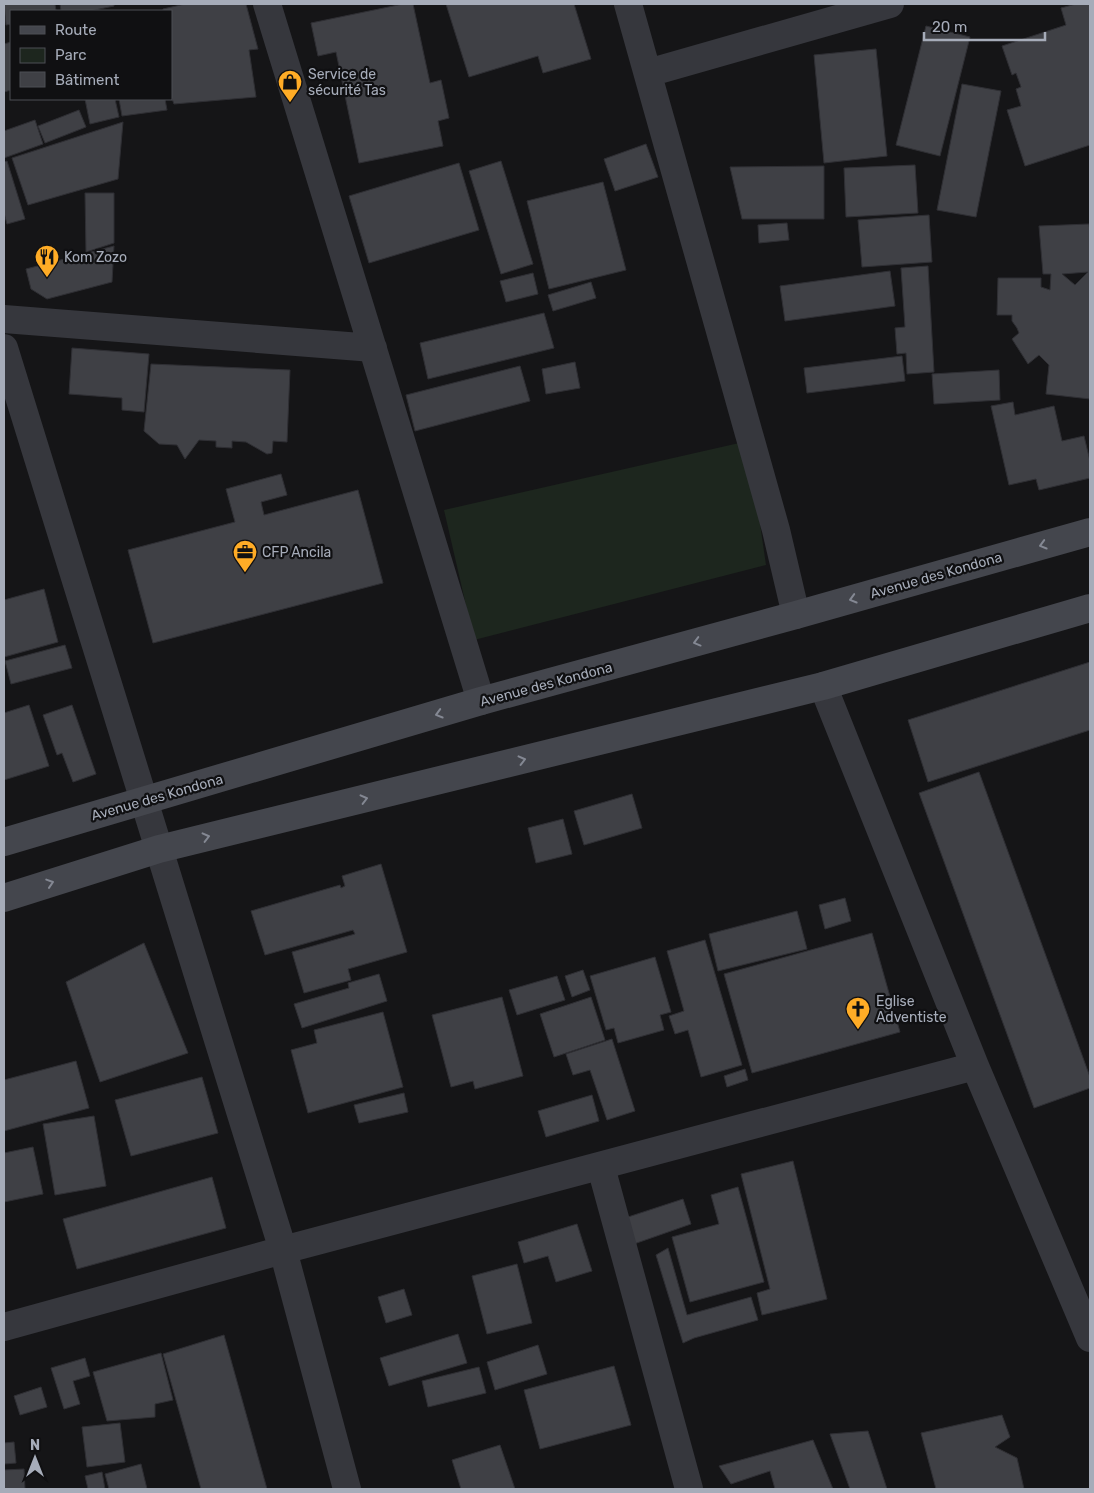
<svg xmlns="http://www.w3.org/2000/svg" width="1094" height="1493" viewBox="0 0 1094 1493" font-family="Rubik,sans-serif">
<rect width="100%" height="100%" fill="#151517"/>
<!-- green -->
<path fill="#1d261e" d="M748,441L766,565L474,640L444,510Z"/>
<!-- building -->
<path fill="#3f4045" stroke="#2f2f34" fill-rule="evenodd" d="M4,4H55L56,11H11V24L6,25Z
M60,4H114V6L90,11H61Z
M185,4H246L258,49L249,50L256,97L174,104L171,96V11H163V9Z
M403,4H413L430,83L441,80L449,118L438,121L443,146L359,163L336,52L318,56L311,23Z
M446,4H574L591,59L543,73L538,56L469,77Z
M1076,4H1090V145L1025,166L1007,110L1021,106L1016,89L1021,87L1016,73L1012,75L1002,46L1066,25L1061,8Z
M926,26L970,37L940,156L896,145Z
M11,42V90L4,92V44Z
M876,49L887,156L824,163L814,55Z
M962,84L1001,91L976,217L937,210Z
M85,99H115L119,117L90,124Z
M119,99H165L167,110L122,116Z
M79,110L86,127L45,143L38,126Z
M35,120L43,144L4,158V131Z
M123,122L118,179L28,205L12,158Z
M646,144L658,177L615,191L604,159Z
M7,161L25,219L7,224L4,213V162Z
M501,161L533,264L501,274L469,171Z
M459,163L479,230L369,263L349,196Z
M915,165L918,213L846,217L844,168Z
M824,166V219H742L730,167Z
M603,182L626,270L549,289L527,201Z
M85,193H114V243L86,252Z
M929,215L932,262L862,267L858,220Z
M787,223L789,240L759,243L758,225Z
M1089,224L1090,231V399L1046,394L1049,365L1039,355L1028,364L1012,339L1019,333L1017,328L1012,321V315H997L998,278H1041V287L1050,290L1051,274H1043L1039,226ZM1088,272L1075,285L1062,274Z
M114,246L112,282L47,299L31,289L26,269Z
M928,266L934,372L907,374L906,353L897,354L895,328L905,327L901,268Z
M890,271L895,306L785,321L780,286Z
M533,273L538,294L506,302L500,281Z
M591,282L596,298L553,311L548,295Z
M544,313L554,348L428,379L420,343Z
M72,348L149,354L144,412L122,410V398L69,394Z
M902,356L905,381L807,393L804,368Z
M575,362L580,388L546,394L542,369Z
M151,364L290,370L287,442L273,441L272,453L267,454L246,442L232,441V448L216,447V441L199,440L185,459L177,445L159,444L144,431Z
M520,366L530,401L415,431L406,395Z
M999,370L1000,400L934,404L932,374Z
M1013,402L1015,415L1054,406L1062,441L1084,436L1090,461V478L1039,490L1036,479L1009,485L991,406Z
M281,474L287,495L261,502L264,515L358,490L383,583L153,643L128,550L235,522L226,489Z
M44,589L58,642L4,657V600Z
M65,645L72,668L11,684L5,661Z
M1090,662V730L928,782L908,720Z
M29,705L49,766L4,780V713Z
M72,705L96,774L73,782L62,753L57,755L43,715Z
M979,772L1090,1077V1088L1034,1108L919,793Z
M632,794L642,828L584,845L574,811Z
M563,819L572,854L536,863L528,828Z
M381,864L407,952L348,969L351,980L304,993L292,952L355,934L353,930L265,955L251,911L340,885L341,888L345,886L342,876Z
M845,898L851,921L825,929L819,905Z
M797,911L807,949L718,971L709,934Z
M872,933L900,1032L752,1073L724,974Z
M705,940L742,1065L701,1077L688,1030L675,1034L669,1016L684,1011L667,951Z
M144,943L188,1053L100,1082L66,982Z
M655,957L671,1012L660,1015L664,1030L618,1043L614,1028L606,1030L590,976Z
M583,970L590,990L572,997L565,976Z
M379,974L387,1001L302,1028L294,1004L349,988L348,983Z
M557,976L565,1000L517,1015L509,990Z
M502,997L523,1076L475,1089L473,1081L451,1087L432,1015Z
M591,997L605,1040L554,1057L540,1014Z
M383,1012L403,1087L308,1113L291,1050L317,1043L314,1030Z
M612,1039L635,1111L607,1120L590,1070L573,1075L566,1054Z
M76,1061L89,1108L4,1131V1080Z
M745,1069L748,1080L727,1087L724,1076Z
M202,1077L218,1133L131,1156L115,1100Z
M404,1093L408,1112L359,1123L354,1105Z
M592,1095L599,1121L546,1137L538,1111Z
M94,1116L106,1186L55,1195L43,1124Z
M33,1147L43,1194L4,1202V1153Z
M793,1161L827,1299L762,1315L757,1293L770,1289L741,1174Z
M212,1177L226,1228L77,1269L63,1219Z
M738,1187L764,1282L690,1302L672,1237L719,1224L711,1195Z
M683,1199L691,1224L631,1245L622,1219Z
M577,1224L592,1271L556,1282L548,1256L524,1263L518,1242Z
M668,1248L687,1315L751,1297L758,1320L694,1338L683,1343L656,1255Z
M517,1264L532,1323L487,1334L472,1276Z
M404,1289L412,1315L386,1323L378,1297Z
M458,1334L467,1363L389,1386L380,1358Z
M224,1335L267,1489H201L163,1354Z
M538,1345L547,1374L495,1390L487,1362Z
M161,1353L173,1400L155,1404V1417L107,1421L93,1372Z
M85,1358L90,1376L73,1381L80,1404L64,1409L51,1368Z
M614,1366L631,1425L540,1449L524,1390Z
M479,1367L486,1393L428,1407L422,1381Z
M41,1387L47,1407L20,1415L14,1396Z
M1002,1415L1010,1437L995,1447L1017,1458L1024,1489H936L921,1433Z
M120,1423L125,1462L87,1467L82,1427Z
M868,1431L887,1489H850L830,1434Z
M813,1440L833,1489H775L770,1471L731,1484L719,1466Z
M14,1442L16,1463L4,1464V1443Z
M500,1445L515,1489H461L452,1460Z
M141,1464L147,1489H109L105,1474Z
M24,1469L25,1489H4V1470Z
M102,1472L105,1489H88L85,1476Z"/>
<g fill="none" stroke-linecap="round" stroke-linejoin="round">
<!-- street -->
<path stroke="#36373d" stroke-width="28" d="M267,4L481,701
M628,4L776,530L796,615
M648,73L890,4
M4,319L373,348
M4,348L283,1250L347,1489
M823,686L975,1066L1090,1338
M601,1167L689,1489
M4,1327L283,1250L975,1066"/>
<!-- secondary -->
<path stroke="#44464d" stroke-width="28" d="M4,842L481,701L796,615L1090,532
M4,898L159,849L823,686L1090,608"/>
</g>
<!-- one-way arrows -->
<defs><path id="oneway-chevron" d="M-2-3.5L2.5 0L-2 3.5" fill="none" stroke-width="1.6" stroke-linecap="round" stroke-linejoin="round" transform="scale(1.25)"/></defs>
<g stroke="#848893">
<use href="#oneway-chevron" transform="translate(1043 545) rotate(164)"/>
<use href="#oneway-chevron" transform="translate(853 599) rotate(164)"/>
<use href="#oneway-chevron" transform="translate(697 642) rotate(165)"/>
<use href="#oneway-chevron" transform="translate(439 714) rotate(164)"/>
<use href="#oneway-chevron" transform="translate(522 760) rotate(-14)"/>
<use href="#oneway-chevron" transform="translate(364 799) rotate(-14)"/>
<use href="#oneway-chevron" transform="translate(206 837) rotate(-14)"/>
<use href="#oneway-chevron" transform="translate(50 883) rotate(-18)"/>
</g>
<!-- icons -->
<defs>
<symbol id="shop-pin" viewBox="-11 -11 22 30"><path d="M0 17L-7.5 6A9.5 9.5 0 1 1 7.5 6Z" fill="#ffac26" stroke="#101012"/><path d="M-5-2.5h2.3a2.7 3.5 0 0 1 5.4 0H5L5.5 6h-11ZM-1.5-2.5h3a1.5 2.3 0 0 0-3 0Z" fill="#111"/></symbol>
<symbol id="restaurant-pin" viewBox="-11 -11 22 30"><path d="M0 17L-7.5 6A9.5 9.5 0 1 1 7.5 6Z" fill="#ffac26" stroke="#101012"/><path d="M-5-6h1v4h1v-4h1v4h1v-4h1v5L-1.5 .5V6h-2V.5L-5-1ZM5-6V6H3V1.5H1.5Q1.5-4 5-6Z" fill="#111"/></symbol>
<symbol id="office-pin" viewBox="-11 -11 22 30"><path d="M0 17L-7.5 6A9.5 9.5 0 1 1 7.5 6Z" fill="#ffac26" stroke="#101012"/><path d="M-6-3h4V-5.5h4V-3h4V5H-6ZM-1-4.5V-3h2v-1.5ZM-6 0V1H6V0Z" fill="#111"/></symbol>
<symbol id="church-pin" viewBox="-11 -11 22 30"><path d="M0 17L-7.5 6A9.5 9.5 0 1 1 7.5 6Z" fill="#ffac26" stroke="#101012"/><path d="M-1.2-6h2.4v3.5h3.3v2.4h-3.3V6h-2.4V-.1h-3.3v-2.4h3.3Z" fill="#111"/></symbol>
</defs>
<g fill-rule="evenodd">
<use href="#shop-pin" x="276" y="68" width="28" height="38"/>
<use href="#restaurant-pin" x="33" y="243" width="28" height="38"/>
<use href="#office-pin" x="231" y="538" width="28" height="38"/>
<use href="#church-pin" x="844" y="995" width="28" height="38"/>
</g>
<g text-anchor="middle" stroke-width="4.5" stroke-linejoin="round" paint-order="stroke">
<!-- poi labels -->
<g font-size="14" fill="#a6acb9" stroke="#101012" text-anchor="start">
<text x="308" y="79">Service de<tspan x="308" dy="16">sécurité Tas</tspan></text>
<text x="64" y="262">Kom Zozo</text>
<text x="262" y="557">CFP Ancila</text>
<text x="876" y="1006">Eglise<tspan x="876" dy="16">Adventiste</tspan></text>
</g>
<!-- street labels -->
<g font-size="14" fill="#a6acb9" stroke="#101012">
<text transform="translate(936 575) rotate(-16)" y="5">Avenue des Kondona</text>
<text transform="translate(546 684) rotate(-15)" y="5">Avenue des Kondona</text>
<text transform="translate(157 797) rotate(-16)" y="5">Avenue des Kondona</text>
</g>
</g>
<!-- border -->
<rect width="1094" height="1493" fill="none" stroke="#a6acb9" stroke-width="10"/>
<!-- legend -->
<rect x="10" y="10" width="162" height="90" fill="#101012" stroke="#4c4e55"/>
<rect x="20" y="26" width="25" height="8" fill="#44464d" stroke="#4c4e55"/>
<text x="55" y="35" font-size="15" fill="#a6acb9">Route</text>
<rect x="20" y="48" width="25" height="15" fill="#1d261e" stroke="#4c4e55"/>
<text x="55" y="60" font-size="15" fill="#a6acb9">Parc</text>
<rect x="20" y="72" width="25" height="15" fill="#3f4045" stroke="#4c4e55"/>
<text x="55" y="85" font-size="15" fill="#a6acb9">Bâtiment</text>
<!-- north arrow -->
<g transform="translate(35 1458)" stroke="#101012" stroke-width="4" paint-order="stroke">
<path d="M0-4L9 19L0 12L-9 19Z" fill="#a6acb9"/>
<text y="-8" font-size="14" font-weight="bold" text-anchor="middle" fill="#a6acb9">N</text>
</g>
<!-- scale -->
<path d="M924 32v8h121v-8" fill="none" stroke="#a6acb9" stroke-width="2.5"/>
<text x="932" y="32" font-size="15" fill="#a6acb9" stroke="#101012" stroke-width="4" paint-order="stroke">20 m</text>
</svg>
